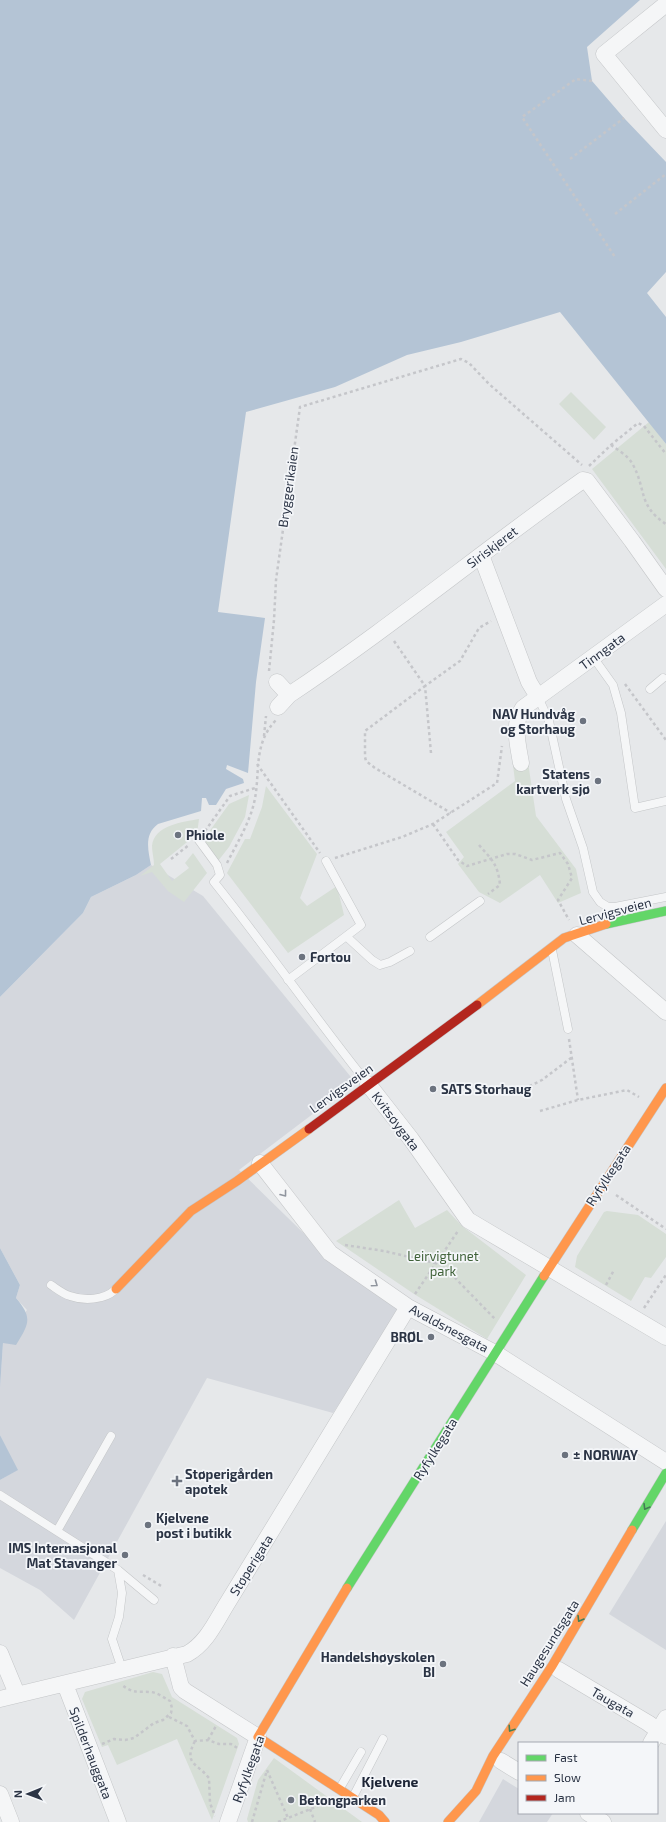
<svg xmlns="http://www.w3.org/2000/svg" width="666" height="1822" viewBox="0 0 666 1822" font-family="'Exo 2',sans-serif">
<rect width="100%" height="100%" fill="#e6e8ea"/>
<!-- built -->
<path fill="#d4d7dd" d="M151,865L203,896L355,1082L239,1170L329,1258L405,1304L333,1413L207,1378L74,1620L40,1590L0,1568V1480L17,1470L0,1435V1388L3,1343L27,1310L16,1298L20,1285L0,1248V997L83,913L91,897L136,875Z
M666,1521V1650L609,1614Z
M503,1779L519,1789V1813H553L547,1822H479Z"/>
<!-- green -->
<path fill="#d6ded6" d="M571,392L606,427L594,440L559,404Z
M649,422L666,444V569L592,469Z
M528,762L536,816L576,869L581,893L558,903L540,875L500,903L479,892L458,864L464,857L446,832L515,781L513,765Z
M266,786L317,854L300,898L307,906L337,886L344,915L288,953L227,873L245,839H250L262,807Z
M249,795L245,817L229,847L218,861L201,843L229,804Z
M199,819L197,834L160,864L172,881L189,868L185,863L193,853L207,873L184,902L168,891L152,872L140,876L154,865C154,859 152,852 152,846C154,825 183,822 199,819Z
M399,1200L415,1228L447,1210L462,1226L526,1275L487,1339L414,1294L336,1241Z
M607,1211L638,1215L666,1234V1257L651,1278L645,1277L631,1301L575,1267L577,1256L604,1212Z
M153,1672L162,1674L172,1697L237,1738L239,1744L212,1820L177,1739L117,1765L108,1745L102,1747L82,1699L85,1692Z
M274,1758L362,1822H248L247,1819L258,1780Z"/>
<!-- water -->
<path fill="#b4c4d5" d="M0,0H640L587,47L592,81L624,118L666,162V272L647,293L666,317V444L560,312L461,342L407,355L335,387L246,412L218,612L265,618L256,682L248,773L227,765L226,769L243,779L244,783L226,789L216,805H209L206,798H202L201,811L158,824C144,834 148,850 151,865L136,875L91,897L83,913L0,997Z
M0,1248L20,1285L16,1298C33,1318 29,1324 16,1345L3,1343L0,1388Z
M0,1435L18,1470L0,1480Z"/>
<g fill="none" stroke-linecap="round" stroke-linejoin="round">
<defs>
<path id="lane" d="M593,657L613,685L621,713L635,808L666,801
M650,689L663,678
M538,697L549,721L566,799L583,848L593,892L600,902L608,907H615L666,897
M198,839L217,865L220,875L214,882C267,948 315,1018 368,1084
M347,937L372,960L380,965L390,962L410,951
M430,937L480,901
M552,950L568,1029
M288,980L361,925L326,861
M51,1285C57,1289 63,1294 70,1296C84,1301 104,1300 115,1290
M0,1495L118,1570L154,1600
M57,1531L111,1436
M118,1570L122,1593L119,1617L112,1639L122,1669
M340,1788L361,1752
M353,1797L383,1739"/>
<path id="street" d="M666,4L604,54L666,130
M481,555L529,682L538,697
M277,682L289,695
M278,707L289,695C390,628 484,550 583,480L587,481L632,541L666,589
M521,763C518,745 512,724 523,708L666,604
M577,935L666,1012
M368,1084L411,1139L468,1220L666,1337
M260,1163L330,1253L408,1307L495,1353L666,1462
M0,1653L17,1694
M173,1656L181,1687L185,1691L258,1737L228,1822
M559,1670L648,1723L666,1736
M65,1684L118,1822
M0,1699L187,1654C207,1643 216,1621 228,1602L408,1307
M651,1743L666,1718
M501,1761L519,1772
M0,1794L11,1822
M588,1813L603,1822"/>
<path id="fast" d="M606,924L666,911
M632,1530L666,1473
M347,1588L544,1276"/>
<path id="slow" d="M477,1005L564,938L606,924
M544,1276L666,1088
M116,1289L191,1211L237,1181L309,1129
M347,1588L258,1737L379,1815L385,1822
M448,1822L476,1791L493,1756L552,1666L632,1530"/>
<path id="jam" d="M309,1129L477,1005"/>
</defs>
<!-- lane casing -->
<use href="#lane" stroke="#c4c6c8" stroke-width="9"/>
<!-- street casing -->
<use href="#street" stroke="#c4c6c8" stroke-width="17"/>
<!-- fast casing -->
<use href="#fast" stroke="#c4c6c8" stroke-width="10"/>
<!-- slow casing -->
<use href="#slow" stroke="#c4c6c8" stroke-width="10"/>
<!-- jam casing -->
<use href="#jam" stroke="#c4c6c8" stroke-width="10"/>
<!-- path -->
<path stroke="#c5c6ca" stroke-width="2.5" stroke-dasharray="3 3" stroke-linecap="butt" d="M592,81L576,79L522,117L615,257
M570,159L624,118
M615,214L666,174
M611,445C618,450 628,456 632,463C647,489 637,505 666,524
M589,466L611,445L638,423L644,426L666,454
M394,641L425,686L365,731V757L366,761L375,768L451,813
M269,671L274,620L276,580L300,407L461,359L469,363L489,384L582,465
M625,684L666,740
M264,736L266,716
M431,753L425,686L460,661L479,628L491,621
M257,764L320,853
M433,824L458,860L467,866L507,854H515L532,860L560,853L568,864L572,878L558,900L569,920
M205,831L230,796L255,788
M479,845C492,860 498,864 500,885L488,894
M335,858L402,837L433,824L497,783L502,746
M171,859L189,845
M227,863C237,843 249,824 254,803C261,774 252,745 276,720
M569,1039L578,1100
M524,1089L542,1080L571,1058
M540,1111L578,1100L627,1090L639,1097
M616,1195L666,1229
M345,1245L384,1251L435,1263
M439,1259L459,1282L496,1320
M606,1285L614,1270
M415,1294L458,1231
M644,1308L666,1275
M143,1575L163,1587
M169,1717L187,1726L195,1741L208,1740L219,1744H231L239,1749
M208,1740L216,1726
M195,1741C183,1764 197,1763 209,1778L210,1803L215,1816
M102,1744L114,1739L125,1740L134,1738L154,1723L163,1720L171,1713L172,1708L170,1701C164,1698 157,1692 150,1692C137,1691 134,1694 122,1685
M267,1770L288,1818
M310,1809L315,1822
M252,1822L267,1770
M278,1822L328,1802"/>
<!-- lane -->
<use href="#lane" stroke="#f5f6f7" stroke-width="8"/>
<!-- street -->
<use href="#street" stroke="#f5f6f7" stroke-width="16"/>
<!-- fast -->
<use href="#fast" stroke="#63d668" stroke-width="9"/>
<!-- slow -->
<use href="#slow" stroke="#ff974d" stroke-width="9"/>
<!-- jam -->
<use href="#jam" stroke="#b3261e" stroke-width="9"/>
</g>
<!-- one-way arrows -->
<defs><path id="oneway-chevron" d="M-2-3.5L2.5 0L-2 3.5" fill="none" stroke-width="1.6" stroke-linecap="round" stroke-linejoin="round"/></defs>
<g stroke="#90959e">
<use href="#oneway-chevron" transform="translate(284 1194) rotate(52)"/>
<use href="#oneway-chevron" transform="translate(375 1284) rotate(35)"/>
</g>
<g stroke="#447d55">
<use href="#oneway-chevron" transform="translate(646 1507) rotate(121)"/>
<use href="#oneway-chevron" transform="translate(580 1619) rotate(121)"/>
<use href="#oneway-chevron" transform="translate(511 1729) rotate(123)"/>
</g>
<!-- markers -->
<g fill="#6c737f" stroke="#f4f6f9" stroke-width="1.5">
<circle cx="583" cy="721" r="4"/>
<circle cx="598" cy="781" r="4"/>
<circle cx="178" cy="835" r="4"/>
<circle cx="302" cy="957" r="4"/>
<circle cx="433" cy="1089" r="4"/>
<circle cx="431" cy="1337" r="4"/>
<circle cx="565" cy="1455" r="4"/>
<path d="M175 1475h4v4h4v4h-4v4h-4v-4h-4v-4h4z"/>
<circle cx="148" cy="1525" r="4"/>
<circle cx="125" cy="1555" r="4"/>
<circle cx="443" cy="1664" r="4"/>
<circle cx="291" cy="1800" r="4"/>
</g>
<g text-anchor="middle" stroke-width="3.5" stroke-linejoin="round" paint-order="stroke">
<!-- street labels -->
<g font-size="13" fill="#2b3445" stroke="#f4f6f9">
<text transform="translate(288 487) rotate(-82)" y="5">Bryggerikaien</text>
<text transform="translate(492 547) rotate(-37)" y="5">Siriskjeret</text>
<text transform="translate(602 651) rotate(-36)" y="5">Tinngata</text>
<text transform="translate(615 911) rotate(-15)" y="5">Lervigsveien</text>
<text transform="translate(341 1088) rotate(-36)" y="5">Lervigsveien</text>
<text transform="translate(396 1121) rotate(53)" y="5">Kvitsøygata</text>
<text transform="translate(608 1175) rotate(-57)" y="5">Ryfylkegata</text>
<text transform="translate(449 1328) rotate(28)" y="5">Avaldsnesgata</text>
<text transform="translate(435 1449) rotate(-58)" y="5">Ryfylkegata</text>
<text transform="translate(251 1565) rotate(-58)" y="5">Støperigata</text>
<text transform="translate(549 1643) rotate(-58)" y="5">Haugesundsgata</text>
<text transform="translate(613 1702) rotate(30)" y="5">Taugata</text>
<text transform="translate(91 1753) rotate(69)" y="5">Spilderhauggata</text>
<text transform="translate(248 1769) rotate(-70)" y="5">Ryfylkegata</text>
</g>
<!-- poi labels -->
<g font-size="13" font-weight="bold" fill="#2b3445" stroke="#f4f6f9" text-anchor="start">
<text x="575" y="719" text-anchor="end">NAV Hundvåg<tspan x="575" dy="15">og Storhaug</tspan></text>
<text x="590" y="779" text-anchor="end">Statens<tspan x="590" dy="15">kartverk sjø</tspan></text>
<text x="186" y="840">Phiole</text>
<text x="310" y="962">Fortou</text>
<text x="441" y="1094">SATS Storhaug</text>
<text x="423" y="1342" text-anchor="end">BRØL</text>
<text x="573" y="1460">± NORWAY</text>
<text x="185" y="1479">Støperigården<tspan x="185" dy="15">apotek</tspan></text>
<text x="156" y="1523">Kjelvene<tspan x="156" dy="15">post i butikk</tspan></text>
<text x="117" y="1553" text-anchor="end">IMS Internasjonal<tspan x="117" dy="15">Mat Stavanger</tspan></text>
<text x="435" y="1662" text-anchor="end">Handelshøyskolen<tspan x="435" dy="15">BI</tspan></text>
<text x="299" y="1805">Betongparken</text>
</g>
<!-- park labels -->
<g font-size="13" fill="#3f6138" stroke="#f4f6f9">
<text x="443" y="1261">Leirvigtunet<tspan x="443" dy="15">park</tspan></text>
</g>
<!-- neighbourhood labels -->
<g font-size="14" font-weight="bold" fill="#1d2536" stroke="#f4f6f9">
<text x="390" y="1787">Kjelvene</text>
</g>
</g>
<!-- legend -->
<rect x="518" y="1742" width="140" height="72" fill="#f4f6f9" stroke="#a4a8b1"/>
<rect x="526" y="1755" width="20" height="6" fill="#63d668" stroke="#a4a8b1"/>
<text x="554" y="1762" font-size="12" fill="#2b3445">Fast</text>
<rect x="526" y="1775" width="20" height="6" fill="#ff974d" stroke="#a4a8b1"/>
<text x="554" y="1782" font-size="12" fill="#2b3445">Slow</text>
<rect x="526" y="1795" width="20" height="6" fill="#b3261e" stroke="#a4a8b1"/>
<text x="554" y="1802" font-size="12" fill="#2b3445">Jam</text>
<!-- north arrow -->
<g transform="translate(28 1794) rotate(269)" stroke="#f4f6f9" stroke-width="3" paint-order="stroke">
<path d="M0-3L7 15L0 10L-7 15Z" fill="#2b3445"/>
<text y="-6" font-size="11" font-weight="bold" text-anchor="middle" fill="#2b3445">N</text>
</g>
</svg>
